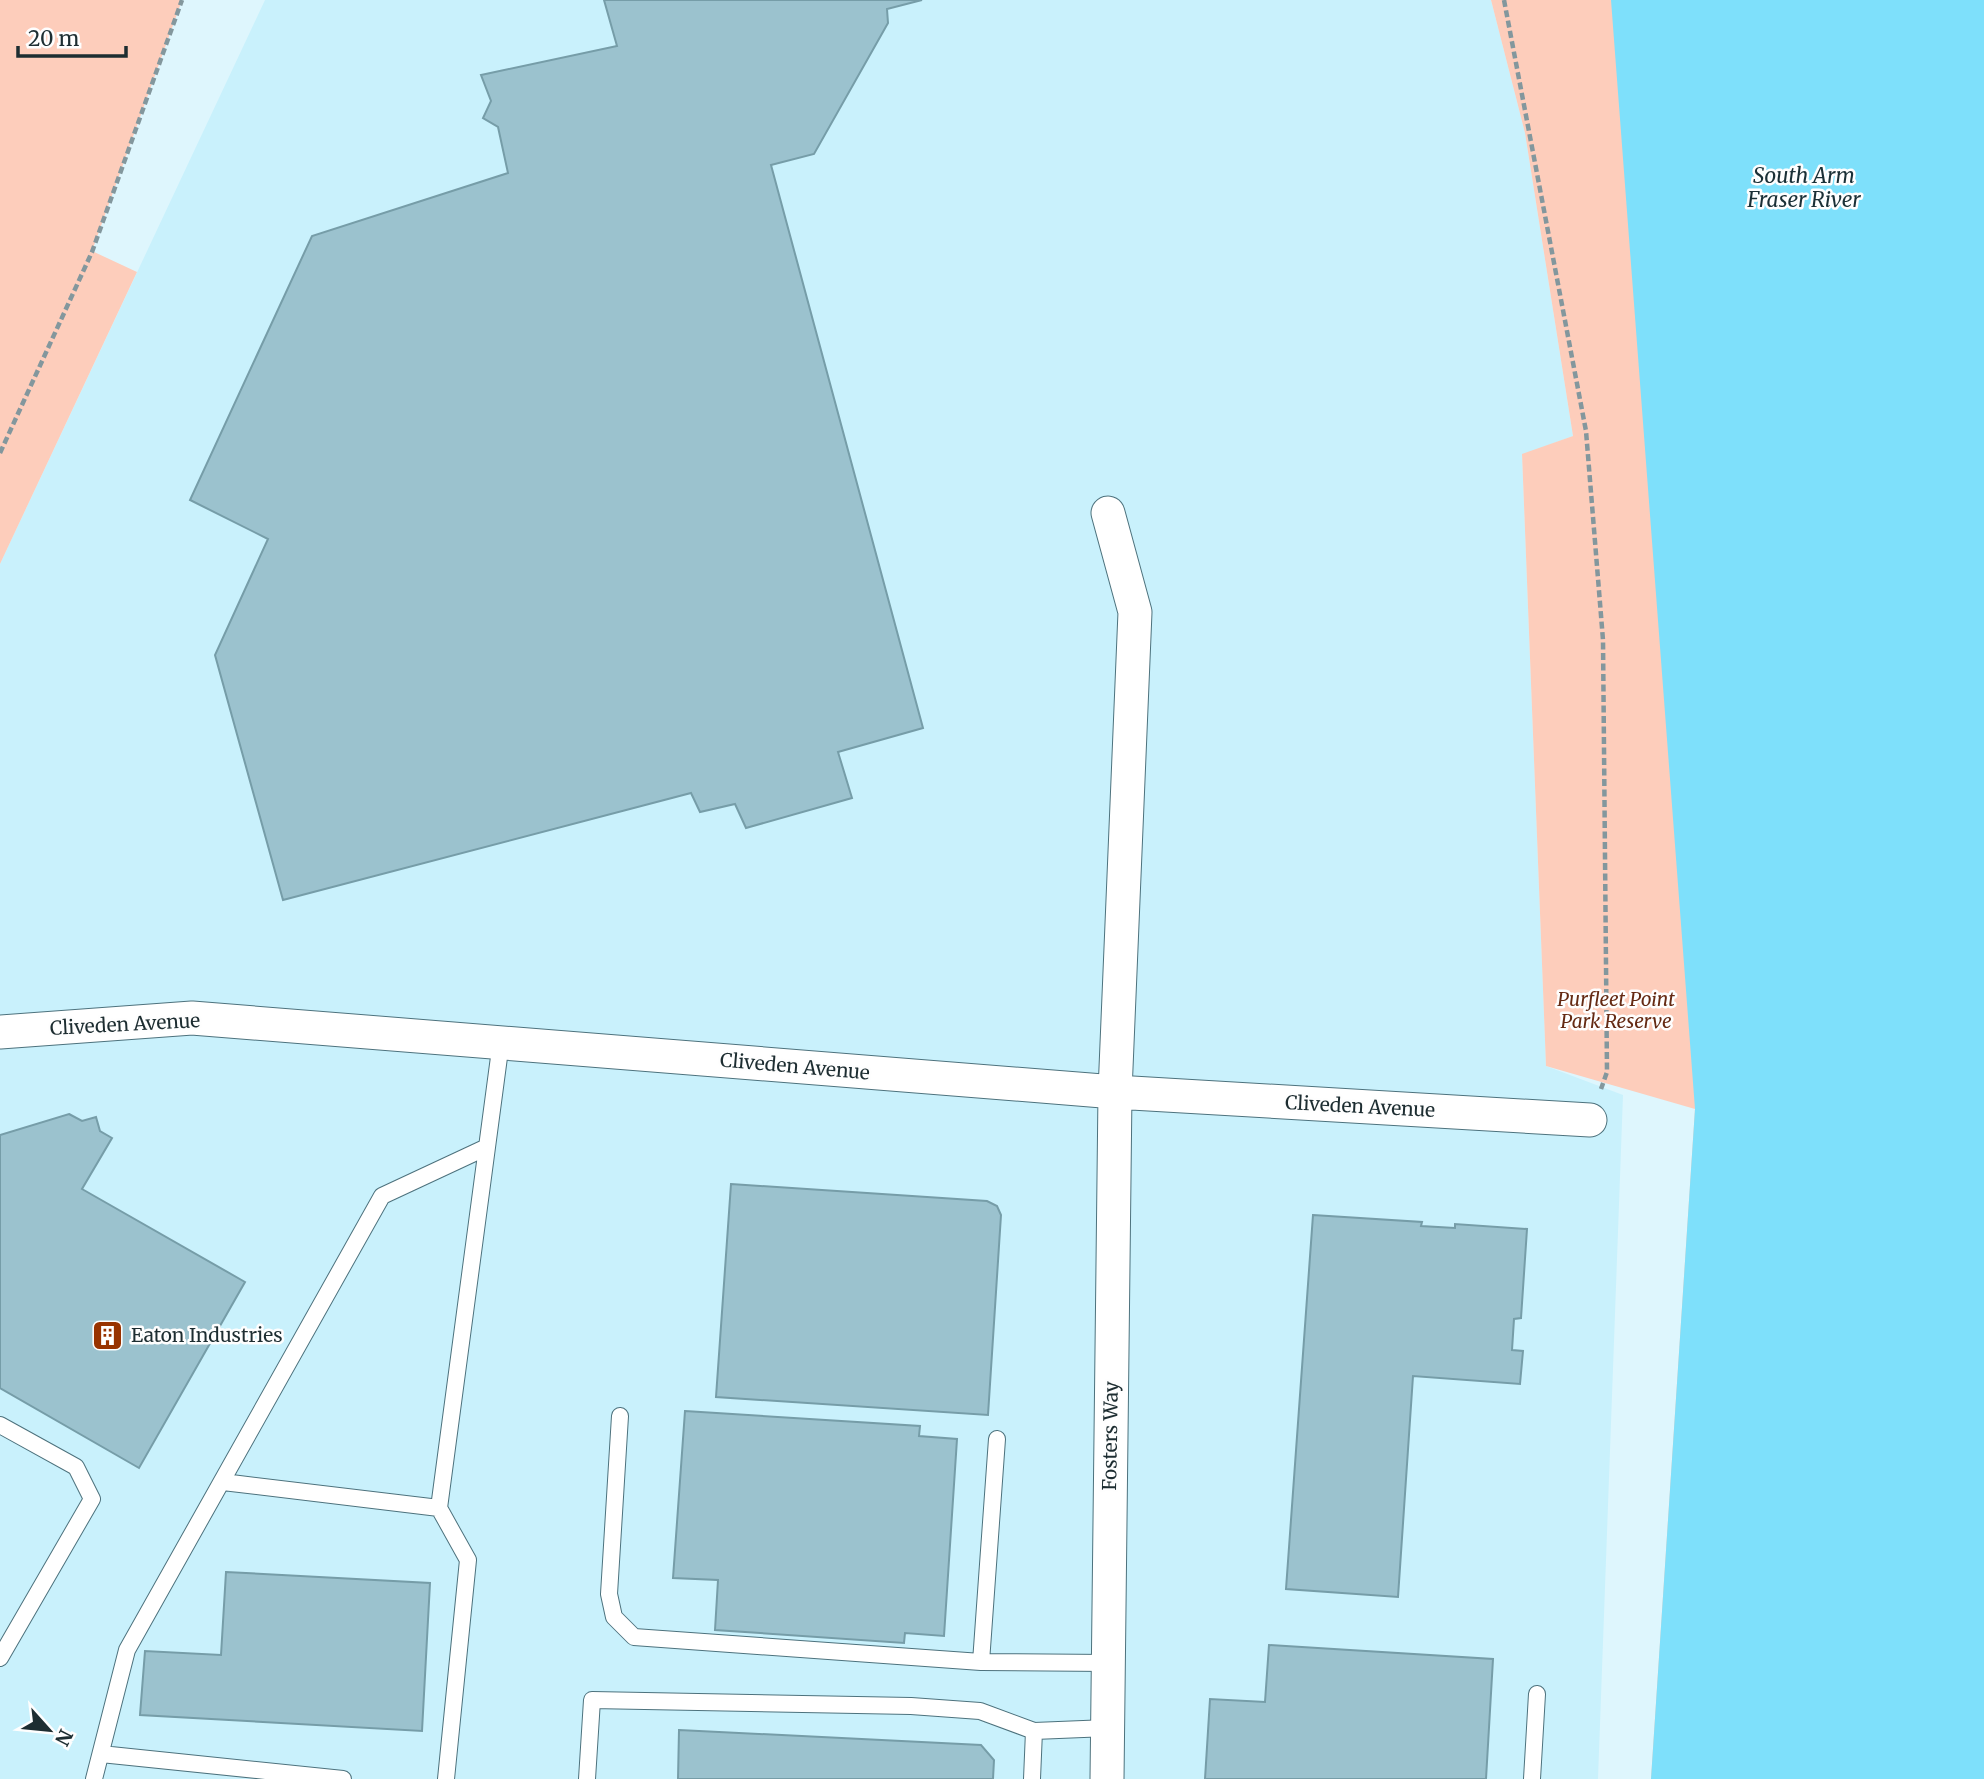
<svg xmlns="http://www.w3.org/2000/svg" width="1984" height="1779" viewBox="0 0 1984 1779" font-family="Merriweather,serif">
<rect width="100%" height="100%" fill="#def6fd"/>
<!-- built -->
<path fill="#c9f1fc" d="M265,0H1491L1525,133L1573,436L1522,455L1546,1066L1623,1095L1598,1779H0V564Z"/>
<!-- green -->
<path fill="#fdcdbb" d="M0,0H182L92,251L137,272L0,564Z
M1491,0H1827L1768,1779H1651L1695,1109L1546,1066L1522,454L1573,436L1525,133Z"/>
<!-- water -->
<path fill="#7ee0fb" d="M1611,0H1984V1779H1651L1695,1109Z"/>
<!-- building -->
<path fill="#9bc2ce" stroke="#769da8" stroke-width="2" d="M604,0H922L887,9L888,23L814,154L771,165L923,728L838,752L852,798L746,828L735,804L700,812L691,793L283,900L215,655L268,539L190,500L312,236L508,173L498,127L483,118L491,101L481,75L617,46Z
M69,1114L82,1121L96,1117L100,1131L112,1138L82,1189L245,1282L139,1468L0,1388V1135Z
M731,1184L987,1201L997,1206L1001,1215L988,1415L716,1397Z
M1313,1215L1422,1222L1421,1226L1455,1228V1224L1527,1229L1521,1318L1514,1319L1512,1350L1523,1351L1520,1384L1413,1376L1398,1597L1286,1589Z
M685,1411L920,1426L919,1436L957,1439L944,1636L905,1633L904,1643L715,1630L718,1580L673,1578Z
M226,1572L430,1583L422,1731L140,1715L145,1651L221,1655Z
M1269,1645L1493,1659L1486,1779H1205L1210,1699L1265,1702Z
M679,1730L981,1745L994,1760L993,1779H678Z"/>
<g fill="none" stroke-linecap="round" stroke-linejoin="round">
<defs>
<path id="service" d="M620,1416L609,1594L614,1617L634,1637L981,1662
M0,1425L76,1467L92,1499L0,1658
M997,1439L981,1662L1108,1663
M223,1482L439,1508
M101,1754L343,1779
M94,1779L127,1650L382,1196L487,1147
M446,1779L468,1560L439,1508L501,1042
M587,1779L592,1700L911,1706L980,1711L1034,1731
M1032,1779L1034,1731L1108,1728
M1532,1779L1537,1694"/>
<path id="minor" d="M0,1032L192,1018L1115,1092L1590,1120
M1107,1779L1115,1092L1135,612L1108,513"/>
</defs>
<!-- service casing -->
<use href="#service" stroke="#4d727d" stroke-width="18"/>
<!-- minor casing -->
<use href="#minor" stroke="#4d727d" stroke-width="35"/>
<!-- path -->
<path stroke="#83979d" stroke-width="4.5" stroke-dasharray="7 3.5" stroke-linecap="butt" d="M1504,0L1586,431L1603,640L1607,1072L1601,1089
M0,453L92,252L182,0"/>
<!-- service -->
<use href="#service" stroke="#fff" stroke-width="16"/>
<!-- minor -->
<use href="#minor" stroke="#fff" stroke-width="33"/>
</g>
<!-- icons -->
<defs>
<symbol id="building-square" viewBox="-11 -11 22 22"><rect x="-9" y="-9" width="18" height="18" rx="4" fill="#983300" stroke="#fefefe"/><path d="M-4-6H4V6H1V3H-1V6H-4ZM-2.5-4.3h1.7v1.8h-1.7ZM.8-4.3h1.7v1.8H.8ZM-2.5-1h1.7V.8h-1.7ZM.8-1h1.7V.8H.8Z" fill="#fff"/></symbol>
</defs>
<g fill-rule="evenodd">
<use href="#building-square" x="90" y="1318" width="35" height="35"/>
</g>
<g text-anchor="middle" stroke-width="5" stroke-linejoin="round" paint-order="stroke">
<!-- park labels -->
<g font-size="19" font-style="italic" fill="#652a13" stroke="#fefefe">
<text x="1616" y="1006">Purfleet Point<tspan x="1616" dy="22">Park Reserve</tspan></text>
</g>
<!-- street labels -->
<g font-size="19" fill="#1d2d31" stroke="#fefefe">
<text transform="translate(125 1024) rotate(-3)" y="7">Cliveden Avenue</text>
<text transform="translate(795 1066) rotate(5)" y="7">Cliveden Avenue</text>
<text transform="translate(1360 1106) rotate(3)" y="7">Cliveden Avenue</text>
<text transform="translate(1110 1436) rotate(-89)" y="7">Fosters Way</text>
</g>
<!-- poi labels -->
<g font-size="19" fill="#1d2d31" stroke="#fefefe" text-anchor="start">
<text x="131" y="1342">Eaton Industries</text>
</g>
<!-- water labels -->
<g font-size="21" font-style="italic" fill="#1a3037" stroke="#fefefe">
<text x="1804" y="183">South Arm<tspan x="1804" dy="24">Fraser River</tspan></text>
</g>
</g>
<!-- north arrow -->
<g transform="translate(49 1730) rotate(117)" stroke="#fefefe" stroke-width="5" paint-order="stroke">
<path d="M0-5L12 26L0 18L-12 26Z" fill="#1d2d31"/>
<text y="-10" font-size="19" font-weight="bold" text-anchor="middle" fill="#1d2d31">N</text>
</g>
<!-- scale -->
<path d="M18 46v10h108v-10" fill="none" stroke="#1d2d31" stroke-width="3.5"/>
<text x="28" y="46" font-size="21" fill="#1d2d31" stroke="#fefefe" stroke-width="5" paint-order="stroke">20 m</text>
</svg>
